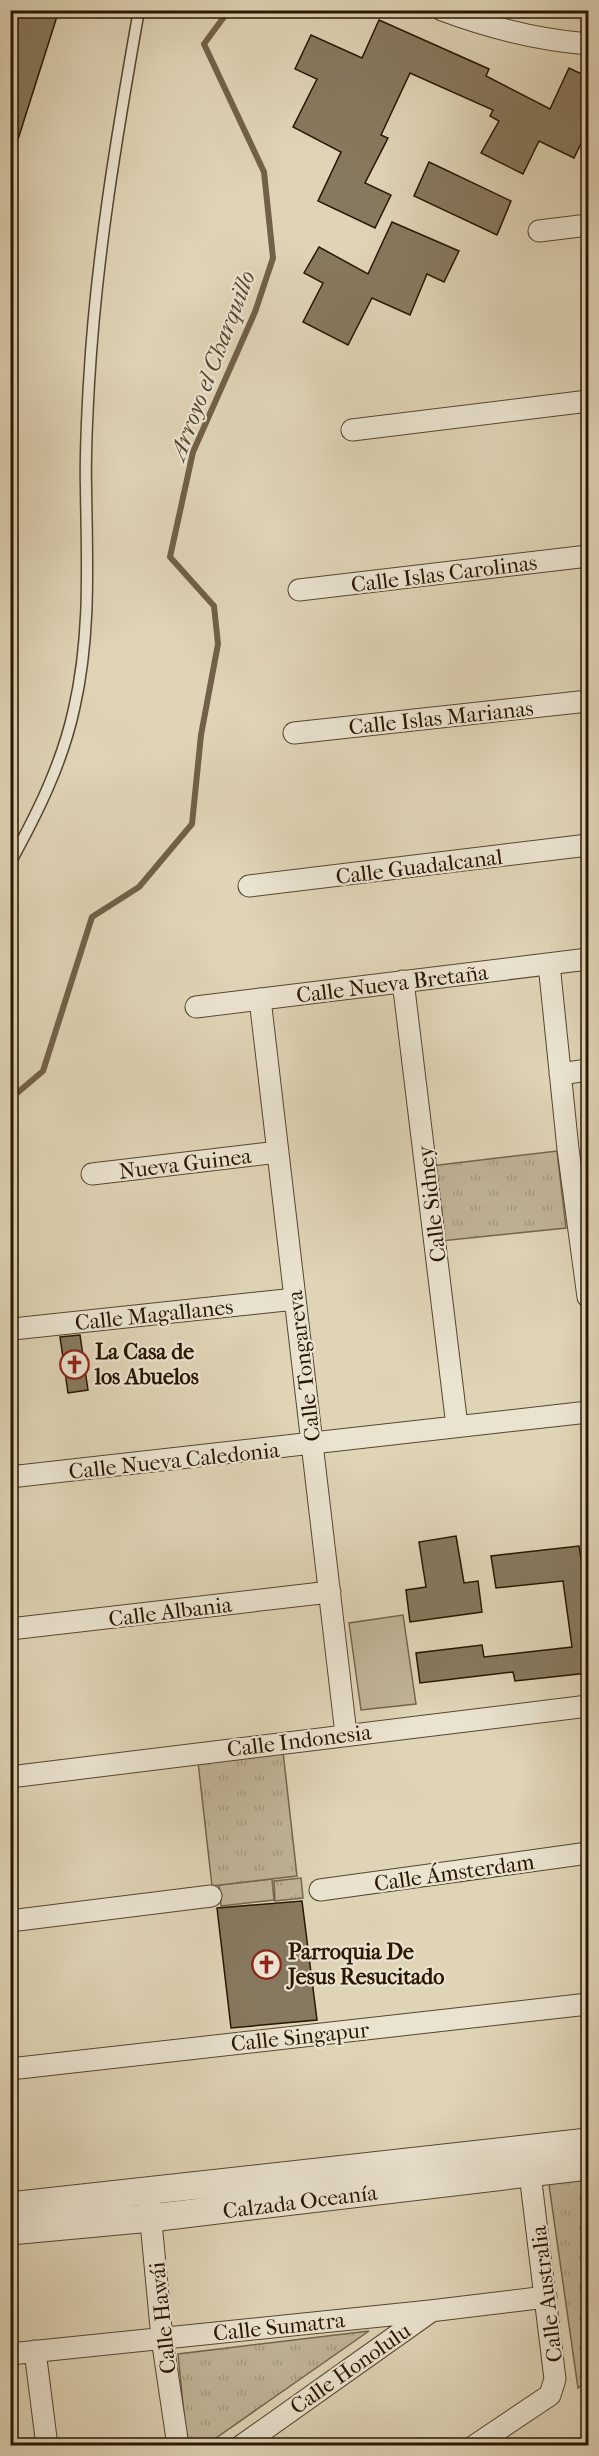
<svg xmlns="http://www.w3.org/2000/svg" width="599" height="2456" viewBox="0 0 599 2456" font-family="'IM FELL French Canon',serif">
<defs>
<pattern id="park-tufts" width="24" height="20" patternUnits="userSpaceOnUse" patternTransform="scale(1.5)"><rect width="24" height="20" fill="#c0b497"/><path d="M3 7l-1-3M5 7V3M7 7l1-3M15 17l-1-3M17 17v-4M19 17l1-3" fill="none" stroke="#a59a80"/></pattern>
</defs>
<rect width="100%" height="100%" fill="#dfd4b6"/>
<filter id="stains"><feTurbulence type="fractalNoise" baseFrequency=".00333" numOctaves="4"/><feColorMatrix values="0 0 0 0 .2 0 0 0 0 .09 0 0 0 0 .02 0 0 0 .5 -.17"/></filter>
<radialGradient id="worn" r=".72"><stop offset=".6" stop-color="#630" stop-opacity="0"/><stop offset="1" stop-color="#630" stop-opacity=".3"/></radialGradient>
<!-- green -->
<path fill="#c0b497" stroke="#74654c" stroke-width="1.5" d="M403,1615L416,1704L361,1710L349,1623Z
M272,1879L274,1900L221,1906L219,1885Z"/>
<!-- park -->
<path fill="url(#park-tufts)" stroke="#74654c" stroke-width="1.5" d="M557,1151L566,1228L441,1241L431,1166Z
M283,1752L297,1876L212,1886L198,1762Z
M301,1878L303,1898L275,1901L274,1881Z
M588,2173V2380L578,2388L548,2178Z
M369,2331L206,2445H187L178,2354Z"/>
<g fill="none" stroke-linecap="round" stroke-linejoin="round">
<!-- stream -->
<path stroke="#716148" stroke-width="6" d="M10,1099L43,1071L92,917L139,887L192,824L201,735L218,644L214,606L170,557L193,452L255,312L273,258L264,172L204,44L229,10"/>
</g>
<!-- building -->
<path fill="#87795f" stroke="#281600" stroke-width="1.5" d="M10,10H59L14,152H10Z
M379,20L489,69L486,76L550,109L569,68L588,77V129L574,158L539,141L523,174L481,153L499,121L490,116L493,110L410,73L381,135L388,138L365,183L391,195L375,228L318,201L341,152L293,127L317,79L295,69L311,35L362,58Z
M429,162L511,201L497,235L414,196Z
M392,222L459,251L444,282L427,274L410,315L372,298L348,345L303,322L323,283L304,273L319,247L368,274Z
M80,1335L88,1390L68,1393L60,1337Z
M456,1536L464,1583L478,1581L482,1612L410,1622L406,1590L426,1587L419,1542Z
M579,1546L587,1598L588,1597V1628H585L588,1673L515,1681L513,1672L420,1683L416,1653L482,1645L484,1657L572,1647L563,1581L496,1588L491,1556Z
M302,1901L317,2020L231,2028L217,1908Z"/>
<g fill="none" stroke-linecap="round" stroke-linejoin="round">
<defs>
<path id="service" d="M10,863C37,814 62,764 74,709C91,635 87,562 86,488C85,453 87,418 89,383C96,258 117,134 139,10"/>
<path id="minor" d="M442,10C490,28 538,40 588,44
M539,231L588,225
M352,430L588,401
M299,590L588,556
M294,733L588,701
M249,886L588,845
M549,964L568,1149L588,1297
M403,981L457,1426
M260,999L346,1734
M196,1007L588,959
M560,1074L588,1070
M92,1174L278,1152
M13,1329L295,1299
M10,1477L588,1412
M10,1629L330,1592
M10,1777L588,1706
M320,1890L588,1853
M10,1921L211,1896
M10,2069L588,2004
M148,2191L162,2338L178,2446
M35,2351L47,2446
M10,2354L430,2311L546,2297
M241,2446L430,2312
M474,2446L550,2395L555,2379L530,2174"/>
<path id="tertiary" d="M10,2206L588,2142
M10,2231L151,2218L588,2166"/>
</defs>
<!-- service casing -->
<use href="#service" stroke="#56462e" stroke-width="13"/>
<!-- minor casing -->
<use href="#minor" stroke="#56462e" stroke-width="23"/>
<!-- tertiary casing -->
<use href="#tertiary" stroke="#56462e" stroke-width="29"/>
<!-- service -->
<use href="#service" stroke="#eae3d0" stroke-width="10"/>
<!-- minor -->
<use href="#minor" stroke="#eae3d0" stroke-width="21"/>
<!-- tertiary -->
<use href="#tertiary" stroke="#eae3d0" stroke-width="27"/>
</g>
<!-- icons -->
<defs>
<symbol id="church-ring" viewBox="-11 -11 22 22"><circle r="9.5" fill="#eae3d0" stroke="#8f2418" stroke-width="1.5"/><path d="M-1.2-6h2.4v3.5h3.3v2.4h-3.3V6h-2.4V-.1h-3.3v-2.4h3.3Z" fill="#8f2418"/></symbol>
</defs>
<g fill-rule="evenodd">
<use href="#church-ring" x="58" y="1348" width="33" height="33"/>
<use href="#church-ring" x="250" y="1948" width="33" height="33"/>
</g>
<g text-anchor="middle" stroke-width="4.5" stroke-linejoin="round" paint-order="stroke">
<!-- street labels -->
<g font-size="22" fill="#281600" stroke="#eae3d0">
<text transform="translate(444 573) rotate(-7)" y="8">Calle Islas Carolinas</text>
<text transform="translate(441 717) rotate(-6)" y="8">Calle Islas Marianas</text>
<text transform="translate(419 866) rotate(-7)" y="8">Calle Guadalcanal</text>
<text transform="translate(392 983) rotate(-7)" y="8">Calle Nueva Bretaña</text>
<text transform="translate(185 1163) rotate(-7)" y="8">Nueva Guinea</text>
<text transform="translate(431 1204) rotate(-97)" y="8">Calle Sidney</text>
<text transform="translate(154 1314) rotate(-6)" y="8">Calle Magallanes</text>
<text transform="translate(303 1366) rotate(-97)" y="8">Calle Tongareva</text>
<text transform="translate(174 1460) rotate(-6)" y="8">Calle Nueva Caledonia</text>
<text transform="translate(170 1611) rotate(-7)" y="8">Calle Albania</text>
<text transform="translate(299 1740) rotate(-7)" y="8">Calle Indonesia</text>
<text transform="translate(454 1872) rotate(-8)" y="8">Calle Ámsterdam</text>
<text transform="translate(300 2036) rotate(-6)" y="8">Calle Singapur</text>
<text transform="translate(300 2201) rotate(-7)" y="8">Calzada Oceanía</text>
<text transform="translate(546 2294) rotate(-97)" y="8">Calle Australia</text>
<text transform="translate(162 2318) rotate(-96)" y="8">Calle Hawái</text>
<text transform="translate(279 2326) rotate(-6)" y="8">Calle Sumatra</text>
<text transform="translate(350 2368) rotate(-35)" y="8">Calle Honolulu</text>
</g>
<!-- poi labels -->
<g font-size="22" font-weight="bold" fill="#281600" stroke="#eae3d0" text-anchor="start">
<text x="95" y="1359">La Casa de<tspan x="95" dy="25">los Abuelos</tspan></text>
<text x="288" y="1959">Parroquia De<tspan x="288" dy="25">Jesus Resucitado</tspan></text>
</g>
<!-- water labels -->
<g font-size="24" font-style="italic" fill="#584830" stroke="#eae3d0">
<text transform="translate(212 365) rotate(-69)" y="8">Arroyo el Charquillo</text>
</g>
</g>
<!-- margin -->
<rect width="599" height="2456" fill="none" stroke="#dfd4b6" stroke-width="36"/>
<rect x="12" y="12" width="575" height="2432" fill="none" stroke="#281600" stroke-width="3"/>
<rect x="18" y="18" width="563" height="2420" fill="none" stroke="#281600" stroke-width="1.5"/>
<rect width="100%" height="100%" filter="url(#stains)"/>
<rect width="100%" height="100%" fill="url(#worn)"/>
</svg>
